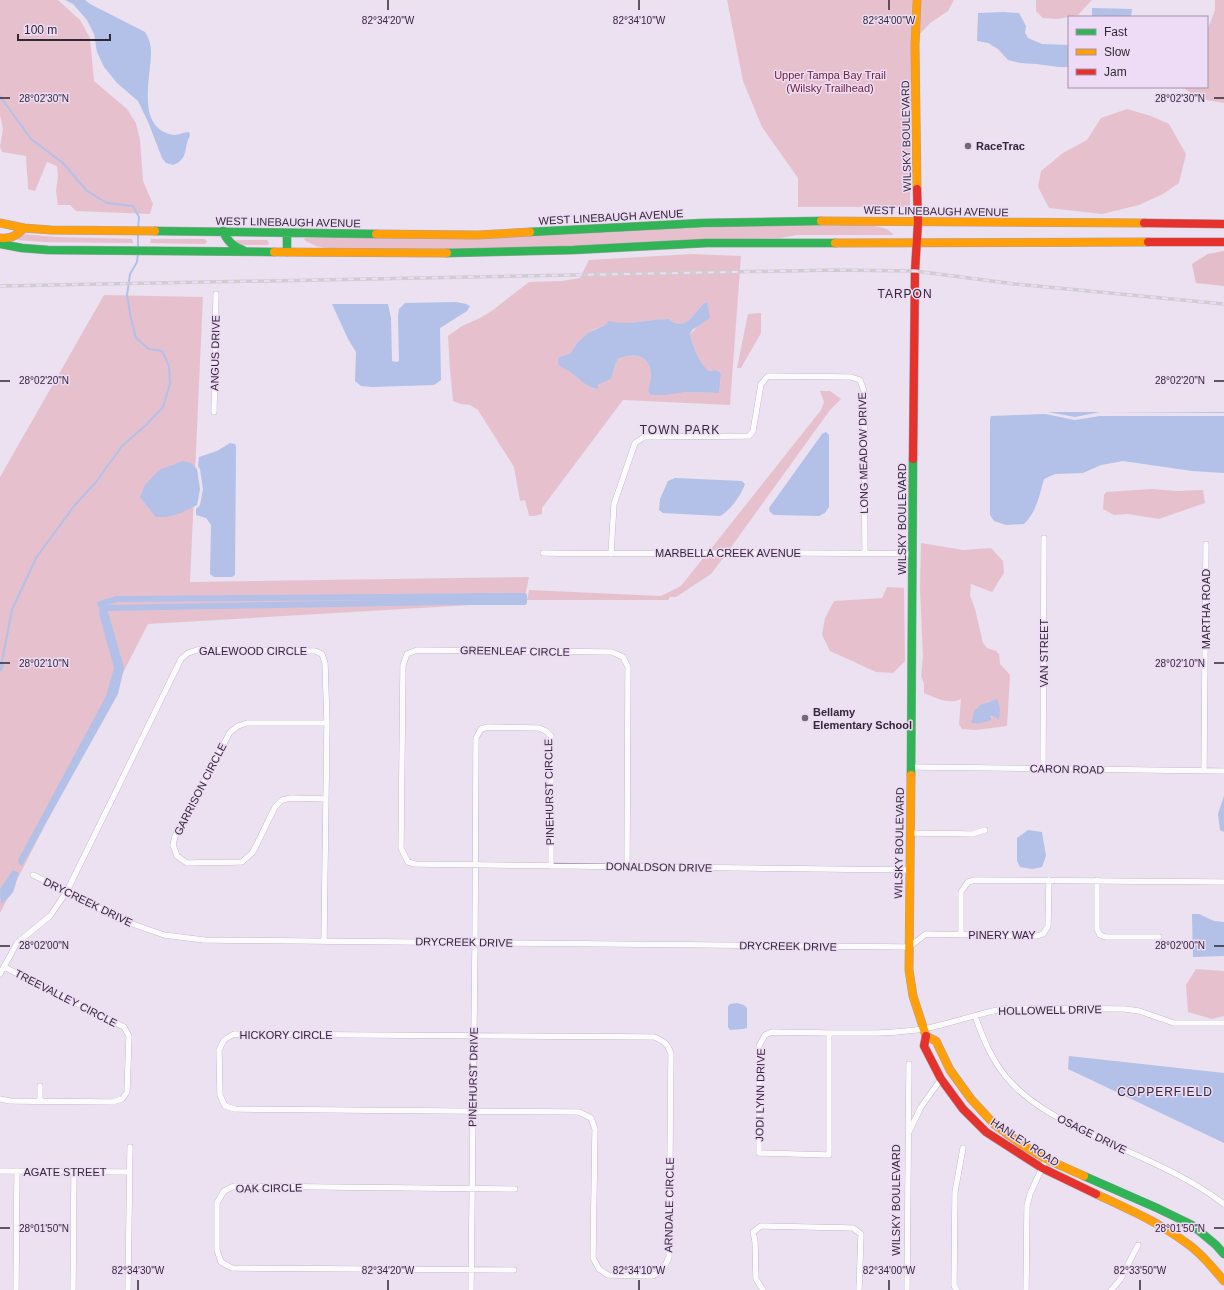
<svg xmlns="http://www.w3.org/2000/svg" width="1224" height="1290" viewBox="0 0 1224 1290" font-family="Helvetica,sans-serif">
<rect width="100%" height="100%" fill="#ebe1f0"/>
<!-- green -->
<path fill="#e6c1cd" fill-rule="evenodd" d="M0,0H58L80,20L90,38L94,81L127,109L136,123L140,140L143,181L153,204L150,214L76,211L70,205H58L56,191L58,176L57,166L47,162L35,191L28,189C28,178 26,167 26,156L2,152L0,147L3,129L0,115Z
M727,0H912L910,207H798V178L762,127L743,81Z
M920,0H954L948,11L930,23L919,35Z
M1036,0H1092L1078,15L1058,19L1043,18L1036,11Z
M1215,0H1224V103L1200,99L1185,89V87H1207V31L1215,10Z
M1127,109L1151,116L1169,124L1186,154L1179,183L1163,194L1139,205L1102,214L1049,208L1038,187L1041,171L1063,153L1087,140L1101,118Z
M849,225C861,225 885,224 893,234L892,235H797L781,238L693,240L544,248L447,250H335L316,246L306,241L304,239L305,238H419L516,237L719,227Z
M23,234L56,237L132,239L133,243L43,242L17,240Z
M151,239H203L206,240L207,242L205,244L150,243Z
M236,240H267L269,243L268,245H236L234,242Z
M692,254L741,256L730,405L623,400L542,508V514L534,516H529L525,500L520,501L514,467L478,410L470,405L461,404L453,401L450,370L448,336L462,326L480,318L493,310L529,282L562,281L580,278L589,260ZM707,302L696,328L690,334C693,346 699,363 709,371L715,370L720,372L721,375L719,393L687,392L655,395L648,391C649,386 651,380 651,375C650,355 634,352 618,359L616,363L611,379L598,385L594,389L565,368L559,357L571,353L576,344L593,330L605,325L618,323H630L664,319H669C685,333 694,313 704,303Z
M104,295L203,297L190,582L529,577L524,602L148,624L0,913V477Z
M761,313V333L741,368H737L748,314Z
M820,391H830L841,399L830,410L729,550H710L821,410L824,402Z
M1152,489L1177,491L1203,490L1205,503L1159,519L1128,514L1114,515L1103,509L1104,495L1106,492Z
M921,543L963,550L991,548L1003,561L1004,573L992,592L971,584L970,595L975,609L983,643L987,648L996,651L999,654L1000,664L1010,675L1007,726L976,730L962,729L959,724L961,699C950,705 936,698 924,693V683L921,676L923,657L920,588ZM997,700V719L993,716L984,721H971C978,708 981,702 997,700Z
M704,557H724L711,574L676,597H670L668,600H527L529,590L661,596L681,586Z
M887,587L904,588L905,661L893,673L876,672L830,651L822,635L825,618L834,601L882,598Z
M1196,969L1224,971V1016L1212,1019L1188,1012L1186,985Z"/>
<!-- forest -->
<path fill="#e3bdca" d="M1224,251V286L1196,283L1192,264L1208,254Z"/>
<!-- water -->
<path fill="#b3c0e7" d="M65,0H85L90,4L145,32C149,38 151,45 151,52C151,78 135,129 174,135C180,135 183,132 189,132L190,136C185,143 187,153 182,159C180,162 176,164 173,165L166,163L162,158L149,124L138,101L117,83L104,67L97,52L94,34L87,20L73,4Z
M1092,8L1132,9L1131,17H1092Z
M1003,12L1019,13L1026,26L1025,33L1028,38L1042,44L1069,45V67H1059L1036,64L1020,63L1008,60L998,49L988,43L977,41L978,13Z
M456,302L466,304L470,306L467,311L440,328L441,380L434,385L372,387L361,386L355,381L356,352L348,339L332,304H388L391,318L392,361L396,362L399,361L398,317L399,309L405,303Z
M707,302L710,318L692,330L690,334C693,346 699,363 709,371L715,370L720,372L721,375L719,393L687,392L665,395H651L648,391C649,386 651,380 651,375C650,355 634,352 618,359L616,363L611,379L598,385L597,389C586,387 578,377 569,371C566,369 562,368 560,366C557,363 558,360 559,357L571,353L576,344L588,333L605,325L609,321C629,326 648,319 669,319C685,333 694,313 704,303Z
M1048,412H1224V413L1100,412L1075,417Z
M1045,414L1075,420L1100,416H1224V473L1192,471L1123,461L1101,465L1083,473L1055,474L1044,479C1039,496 1037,511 1024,524L1006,525L994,521L990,515V420L991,416Z
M826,432L829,435V507L825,513L819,516L774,515L770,512L769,508L822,434Z
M230,443L235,444L236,447L235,575L232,577H214L210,574L211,525L206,518L196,515V509L200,505L203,489L200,469L198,466L199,457L217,451Z
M183,461L191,463L197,469L200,489L197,505C184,512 172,518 156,517L140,497L145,485L159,470Z
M675,478L742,481L745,484C741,495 731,510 720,516L663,513L659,510L660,499L668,481Z
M100,604L107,608L124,668L118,694L22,866L19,864L18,860L106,696L114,668L99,614Z
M997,699L1000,709L999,720L993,716H991V720C987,722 976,724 972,723L971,721L973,717L974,710L977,709L980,705Z
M1224,796V832L1220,830L1218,814Z
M1028,830L1042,832L1046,856L1042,867L1032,869L1020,867L1017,861V838Z
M13,870L19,873C16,879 16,886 13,892C10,897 5,900 1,904L0,889Z
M1192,914H1199L1214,921L1224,922V956L1193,957Z
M737,1003L744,1005L747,1008V1028L743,1029L730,1030L728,1027V1006L730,1004Z
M1069,1056L1224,1073V1143L1068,1069Z"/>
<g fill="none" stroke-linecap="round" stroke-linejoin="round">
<!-- stream -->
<path stroke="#b3c0e7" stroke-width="2" d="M0,96L31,139L63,163L87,191L107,203L133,206L139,217L138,229
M138,249V233
M1,666L12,610L36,558L74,506L96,482L122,446L146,425L163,407L170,384L169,366L162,351L149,349L136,338L131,319L127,295L130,274L137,262L138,253"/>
<!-- canal -->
<path stroke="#b3c0e7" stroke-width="6" d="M100,604L117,599L524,596V602H443L107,608
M0,668L1,666"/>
<defs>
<path id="street" d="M214,412L216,294
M543,553C666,555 789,551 912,554
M611,554L614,504L635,443L644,437L749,436L753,431L761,384L768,376L851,377L860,380L864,391L865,553
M911,767L1224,771
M1043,768L1044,538
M1204,770L1206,544
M326,799L291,798L282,800L275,807L253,852L242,862L187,863L177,856L173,845L175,836L230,732L238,726L247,723H327
M910,833L972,834L985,830
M627,867L628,667L623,657L612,652L417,650L407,654L403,665L401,848L408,862L415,864L910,870
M33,875L67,891L121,920L164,935L204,940L909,947L926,934L1037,936L1043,934L1048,926L1049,880
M1097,880V929L1100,935L1106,937H1159
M961,935V892L968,882L975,880L1224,882
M0,974L17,943L50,916L67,891L181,659L188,653L200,649L315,651L322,654L325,663L327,723L324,941
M975,1016C983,1038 991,1059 1007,1078C1030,1105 1063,1121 1095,1136C1138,1157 1185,1174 1224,1204
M772,1032L829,1033V1155L759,1153V1046L765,1035Z
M829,1033C860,1033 892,1034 923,1029C952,1024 980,1012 1009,1008L1125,1009L1139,1011L1174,1023H1224
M234,1034L654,1037C664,1041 668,1044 671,1054L669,1257L663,1270L652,1276L608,1275L599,1269L593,1258L595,1129L591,1118L579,1112L235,1109L225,1106L220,1095L219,1050L224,1040Z
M0,1099L10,1101L112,1102L122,1099L127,1092L129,1036L124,1027L4,967
M40,1101V1086
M909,1132L921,1107L941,1079
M0,1171L129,1172
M514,1270L232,1268L221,1262L217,1250V1203L224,1191L234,1186L515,1189
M16,1290L17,1171
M73,1290L74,1172
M128,1290L130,1147
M471,1290L475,942L476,738L481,729L488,727L539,728L546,731L551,736V866
M763,1290L756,1279L755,1241L753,1232L761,1226L853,1228L861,1234L859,1290
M907,1290L909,1064
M957,1290L954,1286L955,1192L963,1148
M1026,1290L1027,1206L1030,1194L1046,1159
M1111,1290L1120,1280L1138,1245"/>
<path id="fast" d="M155,231L376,234
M223,231C227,241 233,247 243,250
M530,232L703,223L821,221
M287,233V252
M0,244L22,248L48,250L274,252
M447,253L573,250L706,243H835
M911,775L913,459
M1084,1176L1157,1208L1192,1225L1216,1245L1224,1254"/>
<path id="slow" d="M917,0L915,45L917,189
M821,221L1144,223
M0,223L24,228L51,230L155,231
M376,234L478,235L530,232
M0,238C11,239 16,236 24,228
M835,243L1148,242
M274,252L447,253
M911,775L909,970L913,996L926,1036
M926,1036L936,1041L950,1070L971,1099L994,1124L1024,1146L1046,1159L1084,1176
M1096,1194C1126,1208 1158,1222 1185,1242C1200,1252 1212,1267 1224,1281"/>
<path id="jam" d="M1144,223L1224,224
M1148,242H1224
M913,459L915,271L918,222L917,189
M926,1036L924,1046L941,1079L963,1109L986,1132L1042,1168L1096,1194"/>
</defs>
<!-- street casing -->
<use href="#street" stroke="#a9a1ac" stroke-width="6"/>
<!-- fast casing -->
<use href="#fast" stroke="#a9a1ac" stroke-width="9"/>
<!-- slow casing -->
<use href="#slow" stroke="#a9a1ac" stroke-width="9"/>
<!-- jam casing -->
<use href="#jam" stroke="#a9a1ac" stroke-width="9"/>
<!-- street -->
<use href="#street" stroke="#fcfafd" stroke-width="5.5"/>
<!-- fast -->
<use href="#fast" stroke="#30b455" stroke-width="8"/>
<!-- slow -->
<use href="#slow" stroke="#ff9f0a" stroke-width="8"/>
<!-- jam -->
<use href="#jam" stroke="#e5322d" stroke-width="8"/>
<defs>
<path id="rail" d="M0,286L835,270L915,271L1015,284L1224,304"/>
</defs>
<!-- rail casing -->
<use href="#rail" stroke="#d0cdd1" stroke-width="3.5"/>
<!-- rail -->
<use href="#rail" stroke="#eedbf6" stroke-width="2" stroke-dasharray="6" stroke-linecap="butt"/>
</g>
<!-- ticks -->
<path fill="none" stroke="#302933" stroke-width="1.5" d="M388,0V10M639,0V10M889,0V10M0,98H10M1214,98H1224M0,381H10M1214,381H1224M0,663H10M1214,663H1224M0,946H10M1214,946H1224M0,1228H10M1214,1228H1224M138,1280V1290M388,1280V1290M639,1280V1290M889,1280V1290M1140,1280V1290"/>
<!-- markers -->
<g fill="#716975" stroke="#eedbf6" stroke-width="1.5">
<circle cx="968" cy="146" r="4"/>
<circle cx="805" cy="718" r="4"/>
</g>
<g text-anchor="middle" stroke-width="3" stroke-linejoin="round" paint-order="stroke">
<!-- park labels -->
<g font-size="11" fill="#6d2437" stroke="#eedbf6">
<text x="830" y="79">Upper Tampa Bay Trail<tspan x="830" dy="13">(Wilsky Trailhead)</tspan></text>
</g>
<!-- street labels -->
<g font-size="11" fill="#302933" stroke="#eedbf6">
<text transform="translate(906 136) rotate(-91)" y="4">WILSKY BOULEVARD</text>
<text transform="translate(936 211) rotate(1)" y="4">WEST LINEBAUGH AVENUE</text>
<text transform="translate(611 217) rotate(-3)" y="4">WEST LINEBAUGH AVENUE</text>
<text transform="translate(288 222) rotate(1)" y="4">WEST LINEBAUGH AVENUE</text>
<text transform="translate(215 353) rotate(-89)" y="4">ANGUS DRIVE</text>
<text transform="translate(863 453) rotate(-91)" y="4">LONG MEADOW DRIVE</text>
<text transform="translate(902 519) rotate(-90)" y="4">WILSKY BOULEVARD</text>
<text x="728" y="557">MARBELLA CREEK AVENUE</text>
<text transform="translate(1206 609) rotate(-90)" y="4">MARTHA ROAD</text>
<text x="253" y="655">GALEWOOD CIRCLE</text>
<text transform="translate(515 651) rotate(1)" y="4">GREENLEAF CIRCLE</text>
<text transform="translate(1044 653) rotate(-90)" y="4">VAN STREET</text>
<text transform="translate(1067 769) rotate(1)" y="4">CARON ROAD</text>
<text transform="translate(200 789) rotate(-63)" y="4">GARRISON CIRCLE</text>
<text transform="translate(549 792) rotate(-91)" y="4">PINEHURST CIRCLE</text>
<text transform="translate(899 843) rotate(-89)" y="4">WILSKY BOULEVARD</text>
<text transform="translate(659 867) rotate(1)" y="4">DONALDSON DRIVE</text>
<text transform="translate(88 902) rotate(26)" y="4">DRYCREEK DRIVE</text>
<text x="1002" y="939">PINERY WAY</text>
<text transform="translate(464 942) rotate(1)" y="4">DRYCREEK DRIVE</text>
<text transform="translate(788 946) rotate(1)" y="4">DRYCREEK DRIVE</text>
<text transform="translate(66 998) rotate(27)" y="4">TREEVALLEY CIRCLE</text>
<text transform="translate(1050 1010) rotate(-1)" y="4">HOLLOWELL DRIVE</text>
<text x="286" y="1039">HICKORY CIRCLE</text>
<text transform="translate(473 1077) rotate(-89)" y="4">PINEHURST DRIVE</text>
<text transform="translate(760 1095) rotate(-89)" y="4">JODI LYNN DRIVE</text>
<text transform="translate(1092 1134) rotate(26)" y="4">OSAGE DRIVE</text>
<text transform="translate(1025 1142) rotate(33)" y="4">HANLEY ROAD</text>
<text x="65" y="1176">AGATE STREET</text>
<text transform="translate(269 1188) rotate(-1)" y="4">OAK CIRCLE</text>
<text transform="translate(896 1200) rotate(-90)" y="4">WILSKY BOULEVARD</text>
<text transform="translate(669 1205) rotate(-89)" y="4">ARNDALE CIRCLE</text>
</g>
<!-- poi labels -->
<g font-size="11" font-weight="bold" fill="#302933" stroke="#eedbf6" text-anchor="start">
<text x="976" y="150">RaceTrac</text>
<text x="813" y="716">Bellamy<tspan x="813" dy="13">Elementary School</tspan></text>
</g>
<!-- neighbourhood labels -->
<g font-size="12" letter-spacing="1" fill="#302933" stroke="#eedbf6">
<text x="905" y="298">TARPON</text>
<text x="680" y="434">TOWN PARK</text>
<text x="1165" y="1096">COPPERFIELD</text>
</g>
</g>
<g font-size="10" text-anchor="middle" fill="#302933" stroke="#eedbf6" stroke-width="3" stroke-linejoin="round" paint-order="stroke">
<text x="388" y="24">82°34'20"W</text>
<text x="639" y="24">82°34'10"W</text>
<text x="889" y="24">82°34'00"W</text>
<text x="44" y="102">28°02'30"N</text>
<text x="1180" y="102">28°02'30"N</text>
<text x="44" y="384">28°02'20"N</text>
<text x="1180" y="384">28°02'20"N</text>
<text x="44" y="667">28°02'10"N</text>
<text x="1180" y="667">28°02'10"N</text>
<text x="44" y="949">28°02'00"N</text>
<text x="1180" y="949">28°02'00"N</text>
<text x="44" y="1232">28°01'50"N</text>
<text x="1180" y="1232">28°01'50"N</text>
<text x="138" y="1274">82°34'30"W</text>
<text x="388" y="1274">82°34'20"W</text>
<text x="639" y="1274">82°34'10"W</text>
<text x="889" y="1274">82°34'00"W</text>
<text x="1140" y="1274">82°33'50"W</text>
</g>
<!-- legend -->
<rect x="1068" y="16" width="140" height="72" fill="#eedbf6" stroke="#a294a8"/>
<rect x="1076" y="29" width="20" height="6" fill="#30b455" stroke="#a294a8"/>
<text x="1104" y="36" font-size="12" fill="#302933">Fast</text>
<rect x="1076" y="49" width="20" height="6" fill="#ff9f0a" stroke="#a294a8"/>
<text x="1104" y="56" font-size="12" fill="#302933">Slow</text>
<rect x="1076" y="69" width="20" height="6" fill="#e5322d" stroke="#a294a8"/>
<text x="1104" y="76" font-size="12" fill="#302933">Jam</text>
<!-- scale -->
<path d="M18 34v6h92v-6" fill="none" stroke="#302933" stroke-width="2"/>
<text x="24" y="34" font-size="12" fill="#302933" stroke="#eedbf6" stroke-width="3" paint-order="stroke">100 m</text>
</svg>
